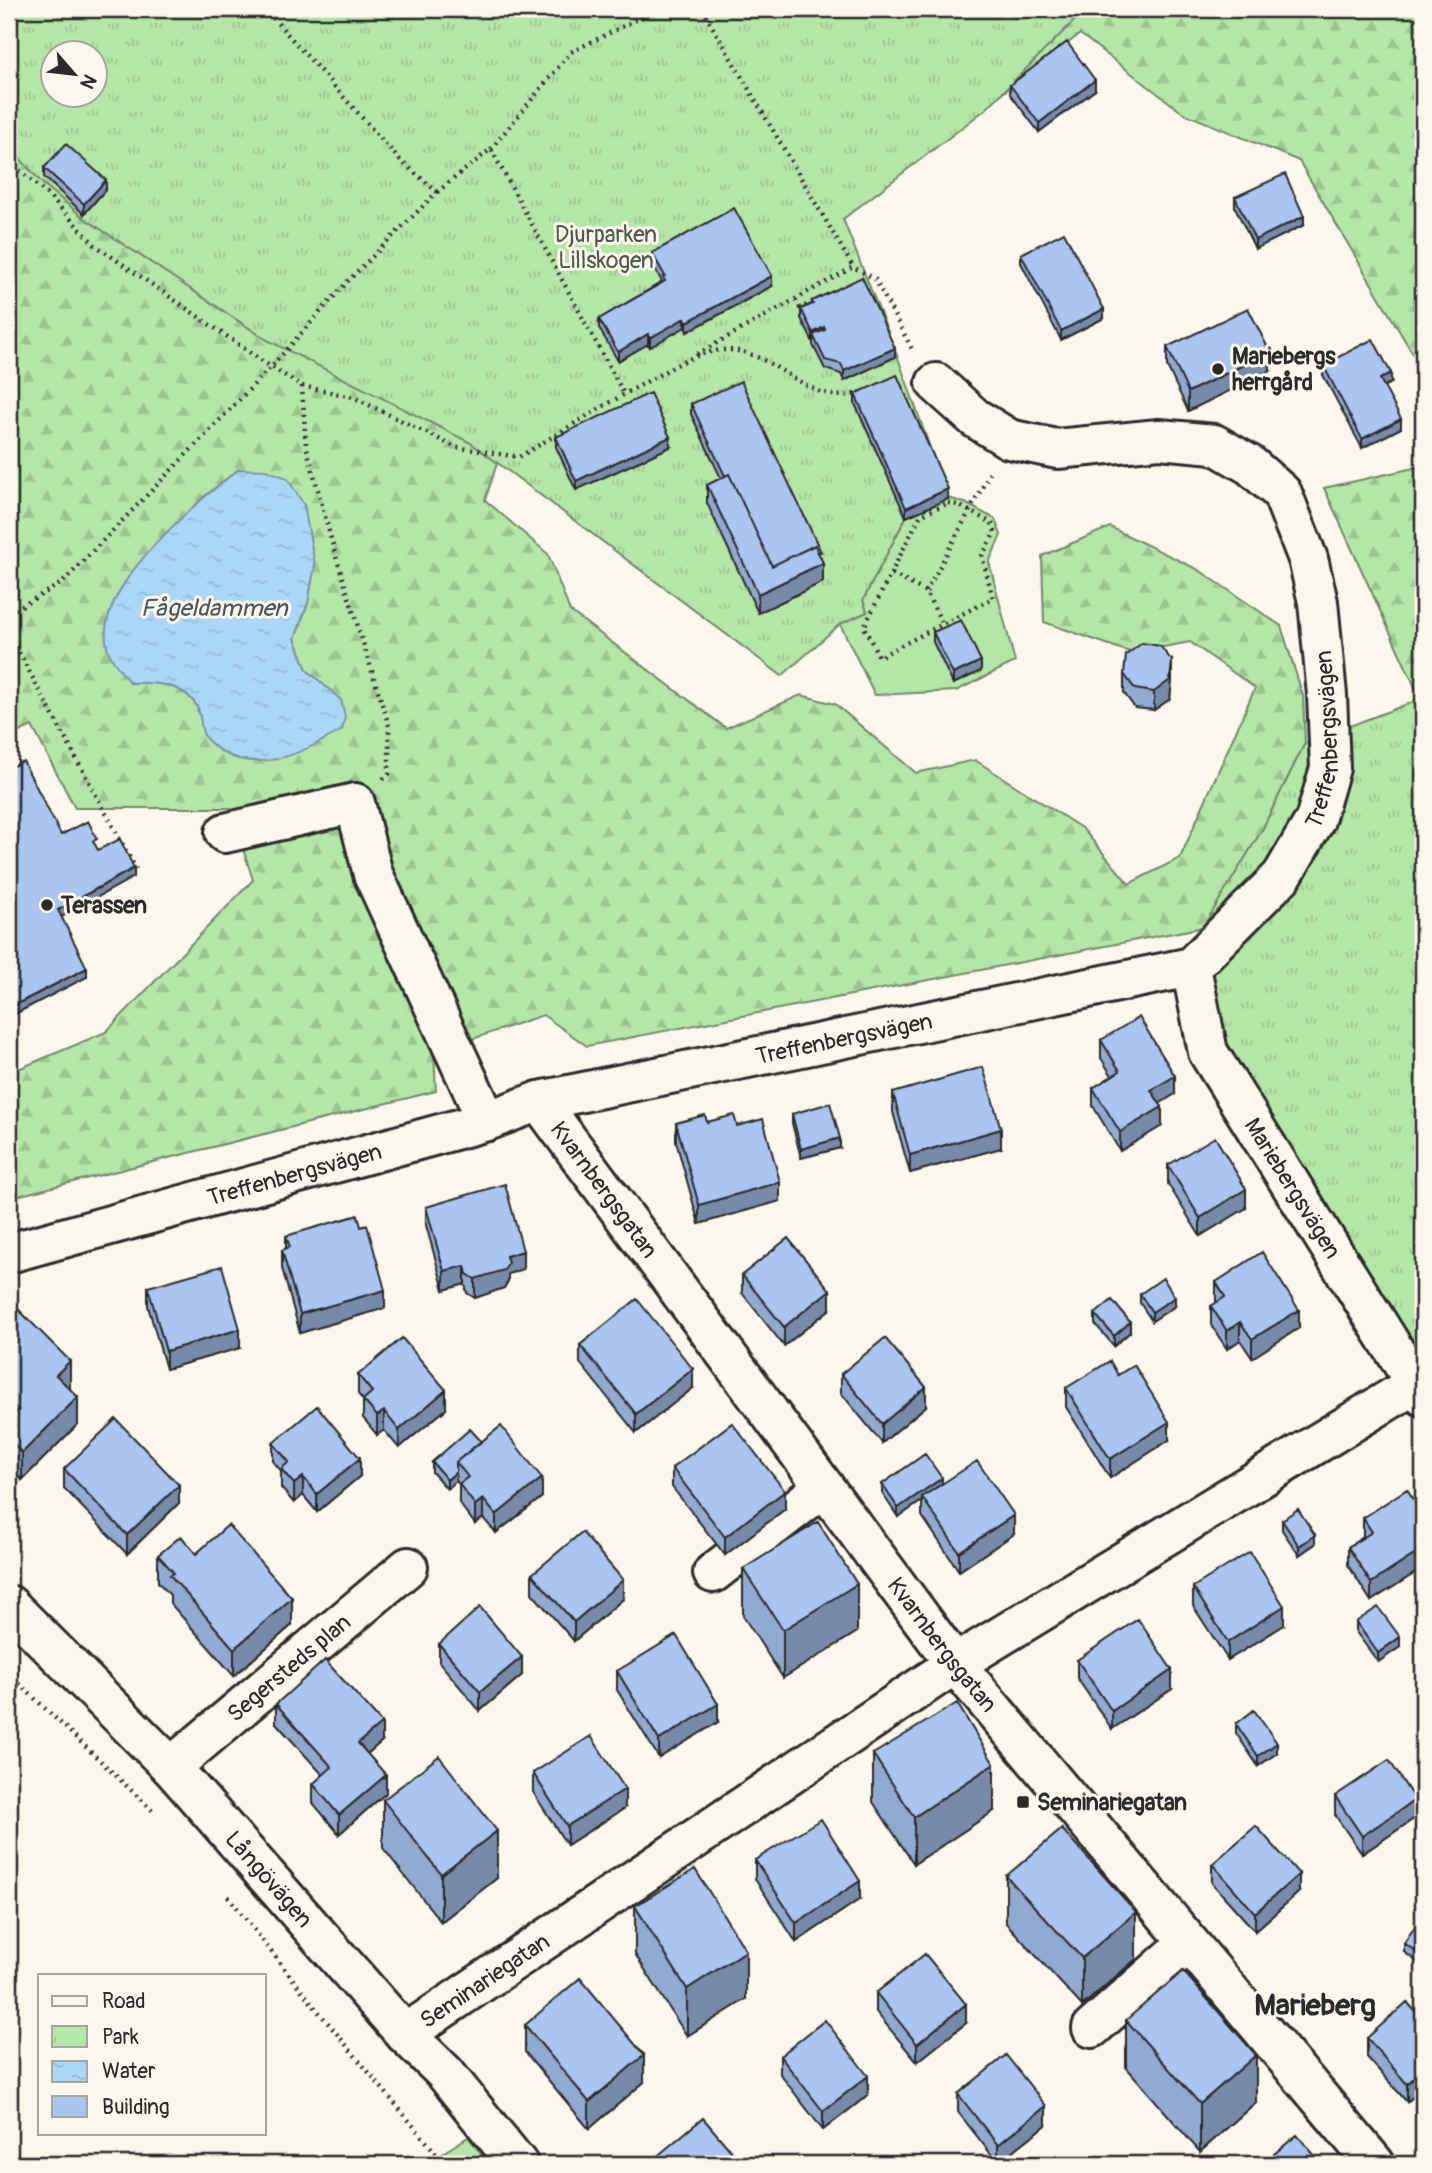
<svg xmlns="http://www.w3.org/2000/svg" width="1432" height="2173" viewBox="0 0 1432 2173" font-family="Pangolin,sans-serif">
<defs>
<pattern id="forest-firs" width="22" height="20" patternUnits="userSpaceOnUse" patternTransform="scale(1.75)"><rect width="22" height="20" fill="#b4e6a7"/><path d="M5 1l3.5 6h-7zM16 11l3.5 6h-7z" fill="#9bc590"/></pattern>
<pattern id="park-tufts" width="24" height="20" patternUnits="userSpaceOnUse" patternTransform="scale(1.75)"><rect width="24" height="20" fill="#b4e6a7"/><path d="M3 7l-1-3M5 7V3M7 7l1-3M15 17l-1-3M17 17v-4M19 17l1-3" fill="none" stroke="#9bc590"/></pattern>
<pattern id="water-ripples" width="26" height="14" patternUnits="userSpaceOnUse" patternTransform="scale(1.75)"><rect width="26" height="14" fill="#abd7f6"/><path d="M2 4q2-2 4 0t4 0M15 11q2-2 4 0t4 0" fill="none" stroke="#93b9d3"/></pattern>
</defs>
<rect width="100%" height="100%" fill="#fbf7ec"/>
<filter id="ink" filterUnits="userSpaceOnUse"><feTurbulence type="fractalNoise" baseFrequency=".0143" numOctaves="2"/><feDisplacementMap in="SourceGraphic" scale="14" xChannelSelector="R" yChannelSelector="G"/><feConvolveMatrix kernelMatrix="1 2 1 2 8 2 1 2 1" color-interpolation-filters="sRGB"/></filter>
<g filter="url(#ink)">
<!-- green -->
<path fill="#b4e6a7" stroke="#708869" stroke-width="2" d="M948,498L965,503L995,519L1001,535L989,562L1015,662L956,691L875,695L840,624L867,612L863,600L906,517Z
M468,2137L489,2164H425Z"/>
<!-- forest -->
<path fill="url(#forest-firs)" stroke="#708869" stroke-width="2" fill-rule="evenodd" d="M9,9H241L516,406L485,500L548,554L570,611L726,728L801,695L835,704L916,773L975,760L1083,829L1129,884L1180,858L1255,688L1190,642L1132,653L1044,622L1042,556L1110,527L1199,570L1281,626L1303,696L1305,743L1262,830L1204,927L587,1046L543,1015L434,1052L436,1091L9,1198V1073L106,1032L253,880L230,808H75L32,726L9,737ZM52,52H94V94H52ZM239,469L304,505L307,531L308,603L295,638L307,670L205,735C202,727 201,715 197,707C184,683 154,682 130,683L120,590L156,543L205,496Z
M715,9H1423V371L1299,161L1183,113L1080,34L845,213Z
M1423,466V698L1421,700L1324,488Z"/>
<!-- park -->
<path fill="url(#park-tufts)" stroke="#708869" stroke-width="2" fill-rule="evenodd" d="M9,9H1080L1077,18L986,109L843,219L898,358L948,498L906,517L863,600L867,612L840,624L782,676L471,443L267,340L84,218L41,182L9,146ZM52,52H94V94H52Z
M1423,698V1369L1218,1057L1203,927L1262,830L1305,743Z"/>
<!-- water -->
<path fill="url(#water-ripples)" stroke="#7892a5" stroke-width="2" d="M239,469L266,470L287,478L304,505L315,565L308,603L295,638L307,670L341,700L345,717L342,730C308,750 262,774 224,753C217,749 208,742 204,735C200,727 201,716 198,708C185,683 154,682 130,683C122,672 110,660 107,647C93,587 197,502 239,469Z"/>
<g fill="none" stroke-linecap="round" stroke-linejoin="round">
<defs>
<g id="minor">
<path d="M225,833L355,803L373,874L487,1121"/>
<path id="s1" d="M1191,967L1208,1052L1423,1396"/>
<path id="s2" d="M539,1101L955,1664L1375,2164"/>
<path id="s3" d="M9,1253L487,1121L539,1101L1191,967L1282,876L1315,820L1330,768L1327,695L1318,602L1308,559L1282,493L1250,465L1214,444L1159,439L1057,449L1009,439L975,418L936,383"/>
<path d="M713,1573L824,1487"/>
<path id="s4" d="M9,1605L171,1767L405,2034L445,2073L518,2164"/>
<path id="s5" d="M171,1767L408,1567"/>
<path d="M1092,2028L1188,1943"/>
<path id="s6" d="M405,2034L955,1664L1415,1384"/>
</g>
</defs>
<!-- minor casing -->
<use href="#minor" stroke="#2b2b2b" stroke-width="44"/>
<!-- path -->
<path stroke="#2b2b2b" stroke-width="4.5" stroke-dasharray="2 5" stroke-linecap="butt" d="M702,9L853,267
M491,149L571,52L658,9
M9,161L49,196L95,245L271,367L302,386L353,397L455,447L519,457C562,431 604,405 648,381C672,368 698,350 727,350C776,350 812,411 861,392
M437,192L491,149L624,394
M796,300L800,308L816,301
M697,354L853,267L875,279L913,351
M302,386L306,445L334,550L389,726V774L383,779
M948,503L958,505L992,523L995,532L982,556L993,598L879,657L864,627L920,516Z
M892,574L926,592L942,623
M926,592L990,473
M9,613L62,583L271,367L348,281L437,192L399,159L265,9
M9,634L136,869
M9,1674L153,1811
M228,1896L313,2005L445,2164"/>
<!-- minor -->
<use href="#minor" stroke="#fbf7ec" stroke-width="38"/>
</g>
<!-- wall -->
<path fill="#92a9d0" stroke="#2b2b2b" stroke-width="2" d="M1010,85L1095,90L1039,132L1010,94Z
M44,168L106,189L84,214L44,177Z
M1235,197L1304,225L1255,249L1235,207Z
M652,253L772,286L687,332L685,327L650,347L648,344L618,361L599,328V319L662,282L652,262Z
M1021,254L1104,318L1061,340L1021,263Z
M812,301L895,357L844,381L841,374L825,369L813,345V342L801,318V309L812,304Z
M1167,347L1270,371L1188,411L1167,366Z
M1323,365L1391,383L1384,386L1401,428L1362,448L1323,375Z
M855,394L948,499L906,517L855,404Z
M691,404L821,558L823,582L758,613L707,503V485L721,478L691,414Z
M556,437L670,447L576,490L556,447Z
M933,632L981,671L953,684L933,642Z
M1124,674L1172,680L1170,699L1154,710L1135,708L1124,693Z
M1101,1040L1175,1094L1159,1104L1162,1126L1120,1151L1093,1106V1088L1112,1076L1101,1058Z
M893,1093L1001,1148L910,1173L893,1112Z
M792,1114L840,1148L801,1158L792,1123Z
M707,1122L737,1126L780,1201L699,1224L676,1141V1123Z
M1168,1165L1246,1208L1200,1236L1168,1184Z
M426,1207L523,1269L508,1274V1281L504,1288L475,1298L467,1293L465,1284L444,1290L426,1225Z
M361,1227L385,1308L300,1333L282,1268V1250L286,1248V1236Z
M742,1275L830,1309L784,1346L742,1293Z
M1216,1282L1299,1328L1252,1358L1240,1340L1227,1349L1211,1325V1306L1217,1303L1216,1301Z
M148,1287L240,1348L166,1369L148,1306Z
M1140,1294L1175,1306L1152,1321L1140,1303Z
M9,1300L70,1389L78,1424L22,1480L9,1467Z
M1095,1314L1130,1332L1114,1346L1095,1324Z
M580,1345L693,1388L636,1433L580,1363Z
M841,1374L926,1406L882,1443L841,1393Z
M358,1375L446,1409L399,1448L384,1430L377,1435L363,1418V1400L358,1394Z
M1066,1388L1169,1440L1110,1478L1066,1407Z
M481,1441L542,1497L496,1533L483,1518L475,1524L459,1503V1484L456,1481L447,1489L432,1472V1462Z
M273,1443L360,1476L317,1512L303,1495L294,1503L281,1488V1471L273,1461Z
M672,1468L785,1509L725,1555L672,1487Z
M64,1469L179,1503L127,1554L64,1488Z
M882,1484H942L1014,1534L959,1571L922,1516V1501L898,1517L882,1493Z
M1423,1514V1568L1371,1601L1348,1565V1547L1363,1537V1518Z
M1282,1520L1315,1544L1299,1555L1282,1530Z
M196,1554L292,1625L234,1676L170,1603V1595L158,1582V1555Z
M743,1569L857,1632L783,1678L743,1616Z
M532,1574L623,1599L574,1641L532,1593Z
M1193,1587L1284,1625L1228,1660L1193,1606Z
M1356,1622L1400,1647L1378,1662L1356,1632Z
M439,1644L522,1675L480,1711L439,1662Z
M1077,1660L1172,1689L1112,1729L1077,1678Z
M617,1671L718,1722L659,1758L617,1690Z
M276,1704L382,1741L367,1754L386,1793L339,1834L313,1803V1784L323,1775L276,1723Z
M1236,1724L1277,1753L1258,1766L1236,1733Z
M873,1754L994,1811L914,1864L873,1802Z
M533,1773L625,1808L567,1845L533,1792Z
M1335,1796L1415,1818L1362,1854L1335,1815Z
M383,1800L497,1878L441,1922L383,1848Z
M755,1860L860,1899L796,1942L755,1879Z
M1212,1864L1299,1892L1255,1931L1212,1883Z
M1006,1876L1136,1959L1082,2006L1006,1923Z
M635,1906L746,1999L687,2036L635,1954Z
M1423,1926V1966L1404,1952V1943Z
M876,1993L966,2023L917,2062L876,2012Z
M1126,2020L1256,2102L1200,2152L1126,2067Z
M1423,2020V2088L1407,2102L1367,2057V2038Z
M525,2025L644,2082L589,2129L525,2052Z
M780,2056L868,2095L823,2130L780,2074Z
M958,2094L1046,2125L998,2163L958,2112Z"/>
<!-- shaded-wall -->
<path fill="#778aa9" stroke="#2b2b2b" stroke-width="2" d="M1095,80V90L1039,132V123Z
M106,180V189L84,214V204Z
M1304,216V225L1255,249V240Z
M772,276V286L687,332V322Z
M1104,309V318L1061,340V331Z
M685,318V327L650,347V338Z
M824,327V337L813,335V342V333Z
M648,334V344L618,361V352Z
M895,348V357L844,381V371Z
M1270,352V371L1188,411V392Z
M1391,373V383L1380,388V379Z
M1401,419V428L1362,448V439Z
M670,437V447L576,490V481Z
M948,489V499L906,517V508Z
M823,563V582L758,613V594Z
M981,661V671L953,684V674Z
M1172,661V680L1170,699L1154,710V692Z
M134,868V877L58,919V910Z
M87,968V977L9,1017V1008Z
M1175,1076V1094L1151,1109V1090Z
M1162,1107V1126L1120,1151V1132Z
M1001,1129V1148L910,1173V1155Z
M840,1138V1148L801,1158V1149Z
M780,1182V1201L699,1224V1205Z
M1246,1189V1208L1200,1236V1218Z
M523,1251V1269L508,1274V1281L504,1288L475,1298V1279L506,1256Z
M465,1266V1284L444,1290V1271Z
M385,1290V1308L300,1333V1314Z
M830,1290V1309L784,1346V1327Z
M1175,1297V1306L1152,1321V1312Z
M1299,1310V1328L1252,1358V1339Z
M1130,1322V1332L1114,1346V1336Z
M1240,1322V1340L1227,1349V1331Z
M240,1329V1348L166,1369V1351Z
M70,1361V1389L56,1402V1375Z
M693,1369V1388L636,1433V1414Z
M926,1387V1406L882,1443V1424Z
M446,1390V1409L399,1448V1430Z
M78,1397V1424L22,1480V1453Z
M384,1411V1430L377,1435V1416Z
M1169,1422V1440L1110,1478V1459Z
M360,1458V1476L317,1512V1494Z
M456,1472V1481L447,1489V1480Z
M303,1477V1495L294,1503V1484Z
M542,1478V1497L496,1533V1515Z
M942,1478V1488L922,1497V1501L898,1517V1508Z
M179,1485V1503L127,1554V1535Z
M785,1491V1509L725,1555V1537Z
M483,1499V1518L475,1524V1505Z
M1014,1515V1534L959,1571V1552Z
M1315,1535V1544L1299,1555V1546Z
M1423,1549V1568L1371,1601V1583Z
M623,1580V1599L574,1641V1622Z
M857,1584V1632L783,1678V1630Z
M292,1598V1625L234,1676V1649Z
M1284,1606V1625L1228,1660V1642Z
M1400,1637V1647L1378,1662V1653Z
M522,1657V1675L480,1711V1692Z
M1172,1670V1689L1112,1729V1711Z
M718,1704V1722L659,1758V1740Z
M382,1723V1741L358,1762V1743Z
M1277,1743V1753L1258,1766V1756Z
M994,1764V1811L914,1864V1817Z
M386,1775V1793L339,1834V1815Z
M625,1789V1808L567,1845V1826Z
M1415,1800V1818L1362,1854V1836Z
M497,1831V1878L441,1922V1874Z
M1299,1874V1892L1255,1931V1913Z
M860,1881V1899L796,1942V1923Z
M1136,1912V1959L1082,2006V1958Z
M746,1951V1999L687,2036V1989Z
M966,2004V2023L917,2062V2044Z
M644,2055V2082L589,2129V2102Z
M1256,2055V2102L1200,2152V2104Z
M1423,2070V2088L1407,2102V2084Z
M868,2076V2095L823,2130V2111Z
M1046,2106V2125L998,2163V2145Z"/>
<!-- building -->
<path fill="#aac5f2" stroke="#2b2b2b" stroke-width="2" d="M1067,42L1095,80L1039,123L1010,85Z
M66,144L106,180L84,204L44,168Z
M1285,174L1304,216L1255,240L1235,197Z
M734,208L772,276L687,322L685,318L650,338L648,334L618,352L599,319L665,281L663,277L665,276L652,253Z
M1064,232L1104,309L1061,331L1021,254Z
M862,277L895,348L844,371L841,364L825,360L813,335L825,330L824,327L813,333L801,309L813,304L812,301Z
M1248,308L1270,352L1188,392L1167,347Z
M1373,339L1391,373L1380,379L1401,419L1362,439L1323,365Z
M897,375L948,489L906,508L855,394Z
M741,381L821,552L818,553L815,545L772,566L729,474L725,476L691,404Z
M650,393L670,437L576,481L556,437Z
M729,474L772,566L815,545L823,563L758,594L707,485Z
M961,620L981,661L953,674L933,632Z
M1142,643L1160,646L1172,661L1170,680L1154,692L1135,689L1124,674L1126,655Z
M23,761L61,835L88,821L97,839L93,841L98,850L120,839L134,868L58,910L87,968L9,1008V768Z
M1139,1017L1175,1076L1151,1090L1162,1107L1120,1132L1093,1088L1120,1071L1101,1040Z
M983,1067L1001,1129L910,1155L893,1093Z
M830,1103L840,1138L801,1149L792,1114Z
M705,1115L707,1122L734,1115L737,1126L763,1119L780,1182L699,1205L676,1123Z
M1215,1137L1246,1189L1200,1218L1168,1165Z
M505,1184L523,1251L506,1256L508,1263L504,1270L475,1279L467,1274L465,1266L444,1271L426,1207Z
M358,1215L361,1227L367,1225L385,1290L300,1314L282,1250L290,1247L286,1236Z
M788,1238L830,1290L784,1327L742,1275Z
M1262,1252L1299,1310L1252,1339L1240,1322L1227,1331L1211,1306L1225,1297L1216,1282Z
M222,1266L240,1329L166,1351L148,1287Z
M1163,1278L1175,1297L1152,1312L1140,1294Z
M637,1299L693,1369L636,1414L580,1345Z
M9,1300L70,1361L56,1375L78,1397L22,1453L9,1439V1419L18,1410L9,1401Z
M1112,1300L1130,1322L1114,1336L1095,1314Z
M402,1338L446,1390L399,1430L384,1411L377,1416L363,1400L372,1392L358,1375Z
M885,1338L926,1387L882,1424L841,1374Z
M1110,1361L1118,1375L1134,1365L1169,1422L1110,1459L1066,1388Z
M317,1406L360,1458L317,1494L303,1477L294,1484L281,1469L289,1462L273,1443Z
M116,1419L179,1485L127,1535L64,1469Z
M732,1423L785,1491L725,1537L672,1468Z
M501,1426L542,1478L496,1515L483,1499L475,1505L459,1484L468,1477L456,1462Z
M470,1429L481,1441L456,1462V1472L447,1480L432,1462Z
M925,1454L942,1478L898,1508L882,1484Z
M977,1461L1014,1515L959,1552L922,1497Z
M1407,1489L1423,1514V1549L1371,1583L1348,1547L1372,1532L1363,1518Z
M1298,1509L1315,1535L1299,1546L1282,1520Z
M818,1522L857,1584L783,1630L743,1569Z
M228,1525L292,1598L234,1649L170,1575L174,1573L158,1555L181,1536L196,1554Z
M582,1532L623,1580L574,1622L532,1574Z
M1250,1552L1284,1606L1228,1642L1193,1587Z
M480,1607L522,1657L480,1692L439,1644Z
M1378,1607L1400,1637L1378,1653L1356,1622Z
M1138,1619L1172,1670L1112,1711L1077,1660Z
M676,1635L718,1704L659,1740L617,1671Z
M325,1660L382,1723L358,1743L386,1775L339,1815L313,1784L332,1767L276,1704Z
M957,1703L994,1764L914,1817L873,1754Z
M1254,1710L1277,1743L1258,1756L1236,1724Z
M591,1736L625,1789L567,1826L533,1773Z
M439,1756L497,1831L441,1874L383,1800Z
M1389,1760L1415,1800L1362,1836L1335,1796Z
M821,1819L860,1881L796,1923L755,1860Z
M1256,1826L1299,1874L1255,1913L1212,1864Z
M1062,1829L1136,1912L1082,1958L1006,1876Z
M695,1869L746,1951L687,1989L635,1906Z
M1418,1922L1423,1926V1957L1404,1943Z
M925,1954L966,2004L917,2044L876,1993Z
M1183,1971L1256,2055L1200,2104L1126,2020Z
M580,1978L644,2055L589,2102L525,2025Z
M1407,2002L1423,2020V2070L1407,2084L1367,2038Z
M825,2020L868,2076L823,2111L780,2056Z
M1006,2055L1046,2106L998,2145L958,2094Z
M703,2118L742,2164H650L649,2163Z
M1297,2135L1322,2164H1262Z"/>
</g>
<!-- markers -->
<g fill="#2b2b2b" stroke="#fbf7ec" stroke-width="2.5">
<circle cx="1218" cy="369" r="7"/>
<circle cx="47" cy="905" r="7"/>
<rect x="1016" y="1795" width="14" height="14" rx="3.5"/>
</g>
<g text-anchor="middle" stroke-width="6" stroke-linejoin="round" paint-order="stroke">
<!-- park labels -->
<g font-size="23" fill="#4d5a4a" stroke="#fbf7ec">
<text x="606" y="242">Djurparken<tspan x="606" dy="26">Lillskogen</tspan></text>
</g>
<!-- poi labels -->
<g font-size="23" font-weight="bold" fill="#2b2b2b" stroke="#fbf7ec" text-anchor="start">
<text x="1232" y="364">Mariebergs<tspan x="1232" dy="26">herrgård</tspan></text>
<text x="61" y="913">Terassen</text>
<text x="1037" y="1810">Seminariegatan</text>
</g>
<!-- street labels -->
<g font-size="23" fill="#2b2b2b" stroke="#fbf7ec">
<text dy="8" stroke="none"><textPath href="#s3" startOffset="1493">Treffenbergsvägen</textPath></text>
<text dy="8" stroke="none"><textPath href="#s3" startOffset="863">Treffenbergsvägen</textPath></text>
<text dy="8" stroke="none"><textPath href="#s3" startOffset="296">Treffenbergsvägen</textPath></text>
<text dy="8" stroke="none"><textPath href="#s1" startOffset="247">Mariebergsvägen</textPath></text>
<text dy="8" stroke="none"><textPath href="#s2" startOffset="110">Kvarnbergsgatan</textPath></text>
<text dy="8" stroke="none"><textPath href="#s2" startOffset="677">Kvarnbergsgatan</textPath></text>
<text dy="8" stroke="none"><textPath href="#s5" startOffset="154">Segersteds plan</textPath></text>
<text dy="8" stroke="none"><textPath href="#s4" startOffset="378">Långövägen</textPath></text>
<text dy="8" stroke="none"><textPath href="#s6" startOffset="96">Seminariegatan</textPath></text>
</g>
<!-- water labels -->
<g font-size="24" font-style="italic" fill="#4b565e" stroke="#fbf7ec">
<text x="214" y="616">Fågeldammen</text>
</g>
<!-- district labels -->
<g font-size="30" font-weight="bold" fill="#2b2b2b" stroke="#fbf7ec">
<text x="1315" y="2015">Marieberg</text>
</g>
</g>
<!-- margin -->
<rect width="1432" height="2173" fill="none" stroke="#fbf7ec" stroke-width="35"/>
<rect x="18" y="18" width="1397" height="2138" fill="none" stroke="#2b2b2b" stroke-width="2.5" filter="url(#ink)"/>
<!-- legend -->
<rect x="38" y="1974" width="228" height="161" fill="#fbf7ec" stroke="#a8a59f" stroke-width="2"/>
<rect x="52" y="1996" width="35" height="10" fill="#fbf7ec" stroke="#a8a59f" stroke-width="2"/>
<text x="102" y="2008" font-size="21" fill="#2b2b2b">Road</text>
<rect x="52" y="2026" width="35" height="21" fill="url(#park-tufts)" stroke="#a8a59f" stroke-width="2"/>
<text x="102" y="2044" font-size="21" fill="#2b2b2b">Park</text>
<rect x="52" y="2061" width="35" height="21" fill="url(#water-ripples)" stroke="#a8a59f" stroke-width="2"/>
<text x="102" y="2078" font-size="21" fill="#2b2b2b">Water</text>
<rect x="52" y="2096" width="35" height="21" fill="#aac5f2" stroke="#a8a59f" stroke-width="2"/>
<text x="102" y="2114" font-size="21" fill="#2b2b2b">Building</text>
<!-- north arrow -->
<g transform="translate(74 74) rotate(118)"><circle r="33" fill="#fbf7ec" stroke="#a8a59f" stroke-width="2"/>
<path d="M0-5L12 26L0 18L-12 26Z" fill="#2b2b2b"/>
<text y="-10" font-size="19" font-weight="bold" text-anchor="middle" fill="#2b2b2b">N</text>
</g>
</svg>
